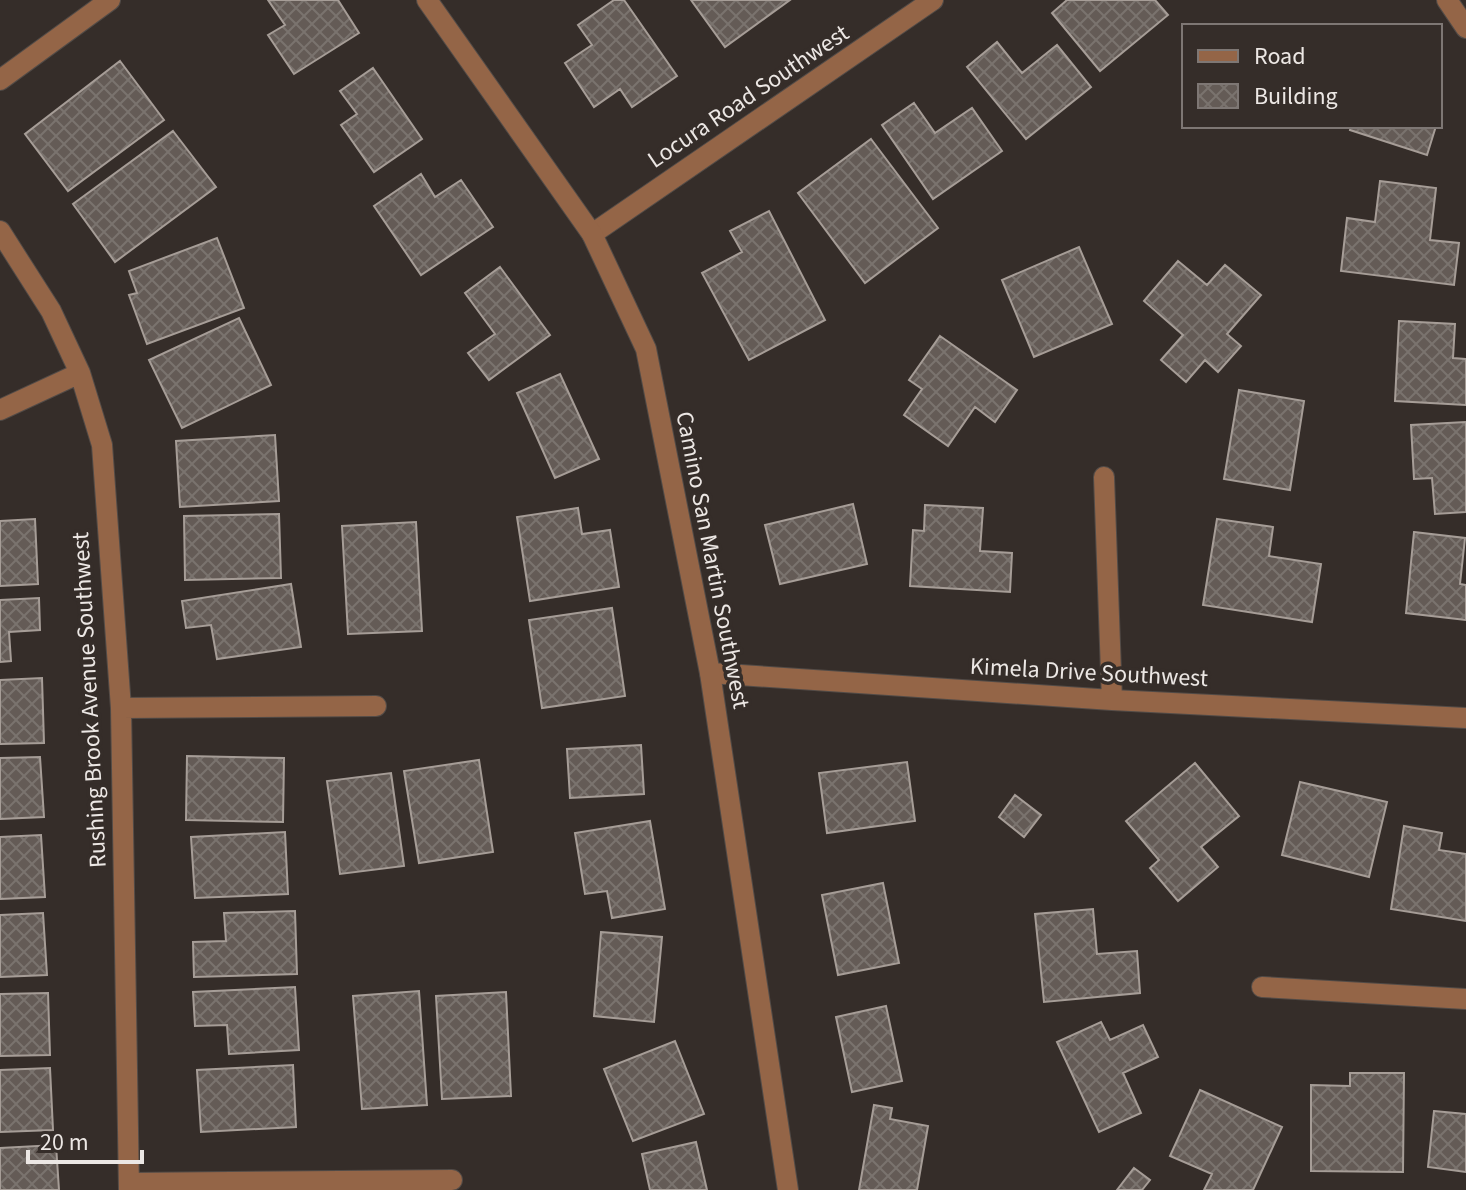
<svg xmlns="http://www.w3.org/2000/svg" width="1466" height="1190" viewBox="0 0 1466 1190" font-family="'Source Sans 3',sans-serif">
<defs>
<pattern id="building-cross-hatch" width="8" height="8" patternUnits="userSpaceOnUse" patternTransform="scale(2)"><rect width="8" height="8" fill="#645b56"/><path d="M0 0l8 8M0 8l8-8" fill="none" stroke="#7a736e"/></pattern>
</defs>
<rect width="100%" height="100%" fill="#352d29"/>
<!-- building -->
<path fill="url(#building-cross-hatch)" stroke="#a69d97" stroke-width="2" d="M268,0H338L359,33L294,74L268,35L285,25Z
M614,0H624L677,76L632,107L620,89L594,107L565,63L592,45L578,25Z
M691,0H790L725,47Z
M1067,0H1155L1168,15L1100,71L1052,13Z
M997,42L1022,73L1057,45L1091,87L1026,139L967,67Z
M120,61L164,120L68,191L25,134Z
M373,68L422,139L374,172L341,125L357,114L340,91Z
M914,103L935,133L972,108L1002,151L933,199L882,125Z
M1351,126H1436L1427,155L1350,130Z
M173,131L216,187L115,262L73,204Z
M871,139L938,228L865,283L798,193Z
M421,174L435,197L461,180L493,227L421,275L374,206Z
M1380,181L1436,188L1430,240L1459,243L1454,285L1341,271L1347,218L1375,222Z
M769,211L825,320L749,360L702,273L742,252L730,231Z
M217,238L244,308L147,344L129,295L137,293L129,271Z
M1079,247L1112,324L1034,357L1002,280Z
M1178,261L1207,285L1225,265L1261,295L1227,334L1241,346L1218,372L1205,360L1186,382L1161,360L1183,335L1144,301Z
M500,267L550,335L489,380L468,353L495,334L465,293Z
M239,318L271,385L182,428L149,360Z
M1399,321L1455,324L1453,358L1466,359V405L1395,401Z
M940,336L1017,390L995,422L975,407L948,446L904,415L922,389L909,380Z
M560,374L599,459L555,478L517,393Z
M1239,390L1304,401L1290,490L1224,479Z
M1466,422V512L1435,514L1432,478L1414,479L1411,425Z
M275,435L279,501L180,507L176,441Z
M853,504L867,564L780,584L765,525Z
M925,505L983,508L980,551L1012,553L1010,592L910,586L913,530L924,531Z
M578,508L582,534L610,530L619,587L530,601L517,517Z
M279,514L281,578L185,580L184,516Z
M35,519L38,584L0,586V521Z
M1217,519L1273,527L1269,556L1321,564L1312,622L1203,605Z
M416,522L422,631L348,634L342,526Z
M1414,532L1465,538L1460,584L1466,585V620L1406,613Z
M291,584L301,647L217,659L211,625L186,628L182,601Z
M39,598L40,630L9,632L11,661L0,662V600Z
M612,608L625,696L542,708L529,620Z
M42,678L44,743L0,744V680Z
M641,745L644,794L570,798L567,749Z
M187,756L284,758L283,822L186,820Z
M40,757L44,817L0,819V758Z
M479,760L493,852L419,863L404,771Z
M907,762L915,821L827,833L819,773Z
M1195,763L1239,816L1201,847L1218,867L1178,901L1150,868L1159,860L1126,821Z
M391,773L404,866L340,874L327,781Z
M1300,782L1387,802L1369,877L1282,855Z
M1015,795L1041,815L1024,837L999,817Z
M650,821L665,909L612,918L607,891L585,894L575,833Z
M1404,826L1442,833L1439,850L1466,854V921L1391,909Z
M285,832L288,894L195,898L191,837Z
M41,835L45,897L0,899V837Z
M883,883L899,963L838,975L822,895Z
M1093,909L1097,954L1137,951L1140,993L1044,1002L1035,914Z
M295,911L297,974L194,977L193,942L226,941L224,913Z
M43,913L47,975L0,977V915Z
M601,932L662,937L654,1022L594,1016Z
M295,987L299,1050L229,1054L227,1025L195,1026L193,992Z
M419,991L427,1105L362,1109L353,996Z
M506,992L511,1096L442,1099L436,996Z
M48,993L50,1055L0,1056V994Z
M886,1006L902,1081L852,1092L836,1017Z
M1101,1022L1110,1040L1143,1025L1158,1057L1123,1073L1141,1113L1099,1132L1057,1042Z
M675,1041L704,1114L633,1141L604,1069Z
M293,1065L296,1127L201,1132L197,1070Z
M50,1068L53,1130L0,1132V1070Z
M1350,1073H1404L1403,1172L1311,1171V1085L1350,1086Z
M1200,1090L1282,1127L1253,1190H1204L1212,1174L1170,1156Z
M874,1105L892,1108L890,1119L928,1126L917,1190H859Z
M1434,1111L1466,1114V1172L1428,1167Z
M696,1142L707,1190H650L642,1154Z
M56,1145L59,1190H0V1148Z
M1134,1168L1150,1180L1142,1190H1117Z"/>
<g fill="none" stroke-linecap="round" stroke-linejoin="round">
<defs>
<path id="service" d="M1447,0L1466,28"/>
<path id="minor" d="M0,80L110,0
M0,231L51,311L80,373L102,445L121,708L129,1190
M592,234L933,0
M0,410L80,373
M1104,477L1112,700
M710,673L1112,700L1466,718
M121,708L376,706
M1262,987L1466,999
M129,1183L452,1180"/>
<path id="tertiary" d="M427,0L592,234L646,349L710,673L788,1190"/>
</defs>
<!-- service casing -->
<use href="#service" stroke="#524b47" stroke-width="22"/>
<!-- minor casing -->
<use href="#minor" stroke="#524b47" stroke-width="22"/>
<!-- tertiary casing -->
<use href="#tertiary" stroke="#524b47" stroke-width="22"/>
<!-- service -->
<use href="#service" stroke="#946547" stroke-width="20"/>
<!-- minor -->
<use href="#minor" stroke="#946547" stroke-width="20"/>
<!-- tertiary -->
<use href="#tertiary" stroke="#946547" stroke-width="20"/>
</g>
<g text-anchor="middle" stroke-width="7" stroke-linejoin="round" paint-order="stroke">
<!-- street labels -->
<g font-size="24" fill="#ece7e4" stroke="#352d29">
<text transform="translate(748 96) rotate(-34)" y="8">Locura Road Southwest</text>
<text transform="translate(713 560) rotate(79)" y="8">Camino San Martin Southwest</text>
<text transform="translate(1089 672) rotate(3)" y="8">Kimela Drive Southwest</text>
<text transform="translate(89 700) rotate(-93)" y="8">Rushing Brook Avenue Southwest</text>
</g>
</g>
<!-- legend -->
<rect x="1182" y="24" width="260" height="104" fill="#352d29" stroke="#7e7774" stroke-width="2"/>
<rect x="1198" y="50" width="40" height="12" fill="#946547" stroke="#7e7774" stroke-width="2"/>
<text x="1254" y="64" font-size="24" fill="#ece7e4">Road</text>
<rect x="1198" y="84" width="40" height="24" fill="url(#building-cross-hatch)" stroke="#7e7774" stroke-width="2"/>
<text x="1254" y="104" font-size="24" fill="#ece7e4">Building</text>
<!-- scale -->
<path d="M28 1150v12h114v-12" fill="none" stroke="#ece7e4" stroke-width="4"/>
<text x="40" y="1150" font-size="24" fill="#ece7e4" stroke="#352d29" stroke-width="6" paint-order="stroke">20 m</text>
</svg>
